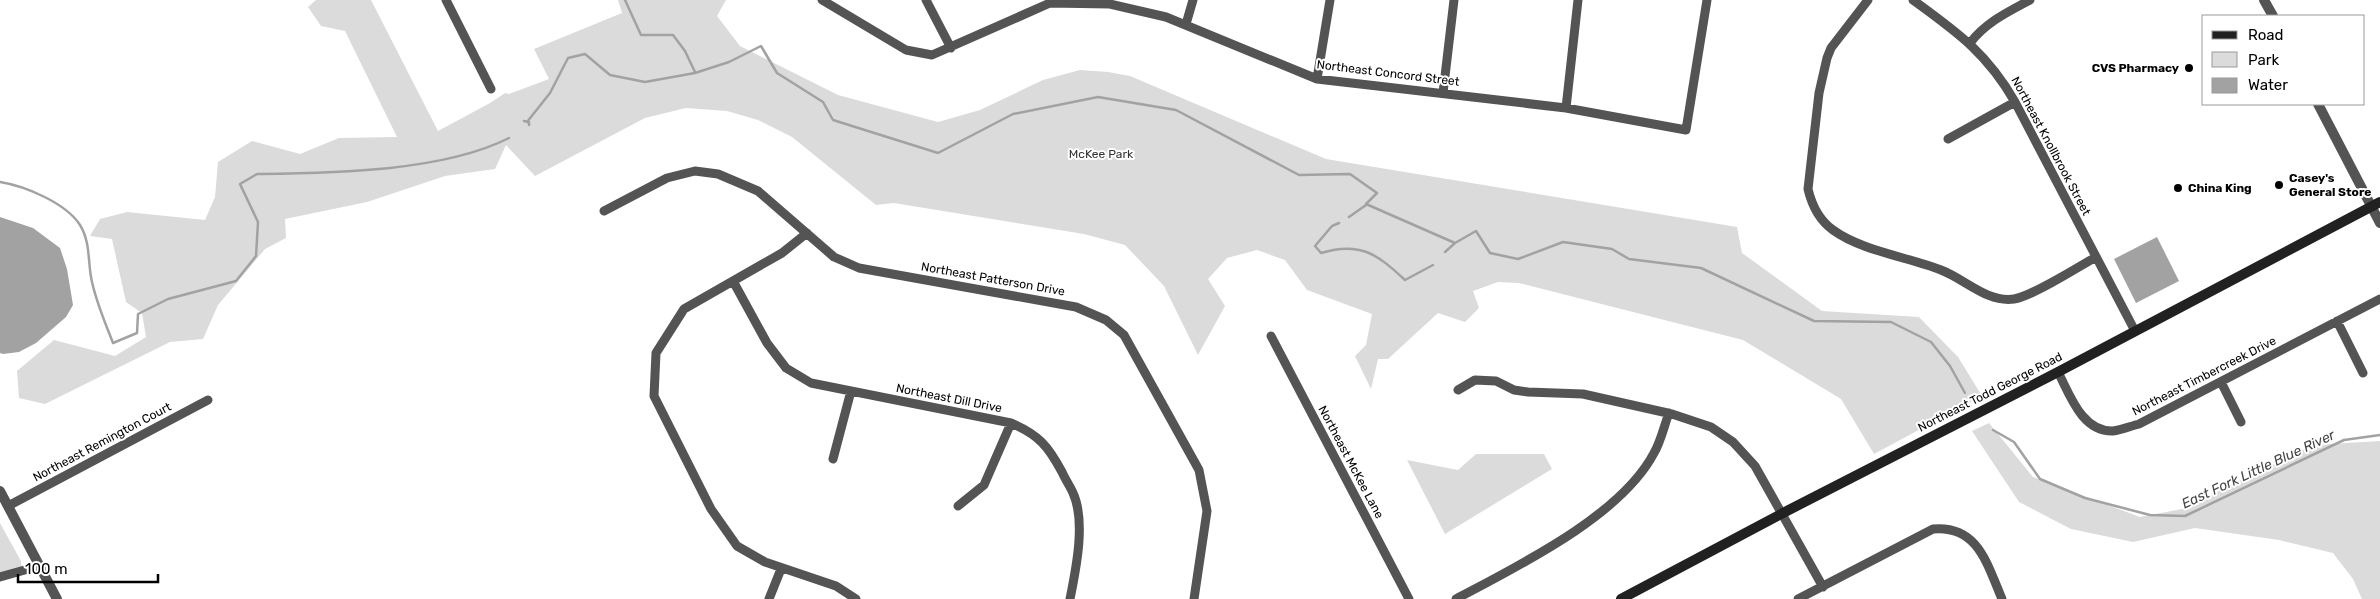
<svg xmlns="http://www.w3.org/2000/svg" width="2380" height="599" viewBox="0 0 2380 599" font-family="Rubik,sans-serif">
<rect width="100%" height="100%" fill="#fff"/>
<!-- green -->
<path fill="#dbdbdb" d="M316,0H371L438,131L490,103L505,93L509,94L549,79L534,49L622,13L618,0H726L717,16L740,46L838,95L938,122L980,110L1043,80L1080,70L1108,72L1130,76L1326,159L1737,227L1742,253L1822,311L1919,317L1958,357L1982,396L1874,454L1841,399L1743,340L1519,283L1498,282L1473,291L1479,308L1465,322L1438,313L1388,359H1378L1371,389L1355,356L1366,345L1372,314L1307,290L1285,260L1257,250L1227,258L1208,279L1225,306L1198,355L1164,286L1125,245L1084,234L894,203L876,205L792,137L758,120L727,111L686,108L645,118L535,176L506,145L495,169L445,176L367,202L285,219L286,238L265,249L218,305L203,339L170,342L45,404L19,398L17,371L54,340L115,356L146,337L142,313L126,302L112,239L90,236L100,219L127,212L205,220L215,197L218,162L252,141L300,154L339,138L397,137L345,31L321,26L308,7Z
M1989,423L2033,477L2140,517L2182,509L2313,445L2380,441V599H2362L2353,579L2333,553L2279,540L2195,528L2133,542L2071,529L2019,502L1972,431Z
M1476,454H1544L1552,469L1445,534L1407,460L1458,470Z
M0,523L21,561L22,571L0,577Z"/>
<!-- water -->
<path fill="#a2a2a2" d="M0,217L33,228L60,248L67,269L73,305L66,317L36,343L19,352L3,354L0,353Z
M2157,237L2179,281L2136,303L2114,259Z"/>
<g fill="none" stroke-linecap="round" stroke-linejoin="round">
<!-- stream -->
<path stroke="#a2a2a2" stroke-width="2.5" d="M625,0L641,35H673L685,51L695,72
M524,121L529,122V125
M527,122L550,93L568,58L585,54L610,75L645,82L695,73L729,62L761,46L777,73L823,102L833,120L938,153L1013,114L1098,97L1176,110L1299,175L1350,174L1377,193L1366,204L1455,243L1476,231L1490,253L1518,259L1563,242L1612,249L1629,259L1701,268L1814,321L1891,322L1931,342L1950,366L1965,393
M0,182C25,186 66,203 80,225C90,241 88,260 91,277C95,300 105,322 113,343L137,333L138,314L168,299L236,281L256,256L258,222L240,184L257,174C331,173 442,172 509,138
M1349,217L1366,205
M1339,223L1332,226L1315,246L1321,253C1360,241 1377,254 1405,280L1433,265
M1445,252L1455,243
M1993,430L2014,442L2040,479L2085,498L2150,515L2185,516L2344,440L2380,435"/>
<!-- minor -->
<path stroke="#545454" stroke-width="9" d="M446,0L491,89
M822,0L906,50L932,55L1050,3L1110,4L1166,17L1317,79L1566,108L1686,130L1707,0
M926,0L951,48
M1868,0L1831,48L1827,58L1819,93L1808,189C1812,206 1819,220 1833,230C1862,251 1908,257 1941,270C1965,279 1987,303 2014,299C2033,296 2078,267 2096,257
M1913,0C1957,32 1987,53 2015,102L2135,331
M1186,24L1193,0
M1970,43C1986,22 2008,12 2030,0
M1317,79L1330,0
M1443,93L1454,0
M1566,108L1578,0
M1948,139L2015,102
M604,211L667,178L695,171L718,174L758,191L834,257L859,268L1076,307L1106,320L1124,335L1199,470L1207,511L1194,599
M807,233L782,253L684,309L656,353L654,396L711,509L737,546L765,562L836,586L856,599
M733,281L767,343L786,368L811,383L1011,423C1039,435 1048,446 1062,472C1065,479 1070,486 1073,493C1086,521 1076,569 1070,599
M2337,321L2363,373
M1271,336L1409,599
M2058,372C2070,395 2082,432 2113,431C2121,430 2131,426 2139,424L2380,299
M2221,382L2241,422
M1458,390L1475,380L1496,381L1514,390L1528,392L1583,394L1672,414L1711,427L1733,442L1755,466L1823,587
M833,459L851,391
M8,506L208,400
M958,506L984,485L1011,423
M0,577L39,566
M769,599L781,569
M1456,599C1518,566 1621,516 1654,453C1661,441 1664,426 1669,413
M1798,599L1933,529C1978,525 1987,564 2002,599"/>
<!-- tertiary -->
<path stroke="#545454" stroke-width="10" d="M2264,0L2273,16
M2318,104L2380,223
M0,491L57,599"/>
<!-- secondary -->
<path stroke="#212121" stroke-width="10" d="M1621,599L1783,513L2058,372L2380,202"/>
</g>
<!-- markers -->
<g fill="#000" stroke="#fff" stroke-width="2">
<circle cx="2189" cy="68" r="5"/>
<circle cx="2279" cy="185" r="5"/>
<circle cx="2178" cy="188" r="5"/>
</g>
<g text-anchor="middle" stroke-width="4" stroke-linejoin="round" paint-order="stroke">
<!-- poi labels -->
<g font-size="12" font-weight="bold" fill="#000" stroke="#fff" text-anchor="start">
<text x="2179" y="72" text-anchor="end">CVS Pharmacy</text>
<text x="2289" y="182">Casey's<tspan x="2289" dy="14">General Store</tspan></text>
<text x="2188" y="192">China King</text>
</g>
<!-- street labels -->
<g font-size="12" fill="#000" stroke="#fff">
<text transform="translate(1388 73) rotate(7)" y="4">Northeast Concord Street</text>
<text transform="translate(2051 146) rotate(62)" y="4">Northeast Knollbrook Street</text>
<text transform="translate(993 279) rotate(10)" y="4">Northeast Patterson Drive</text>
<text transform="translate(2204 376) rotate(-27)" y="4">Northeast Timbercreek Drive</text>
<text transform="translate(1990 392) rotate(-27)" y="4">Northeast Todd George Road</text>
<text transform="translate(949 398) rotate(11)" y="4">Northeast Dill Drive</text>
<text transform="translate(102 442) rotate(-28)" y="4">Northeast Remington Court</text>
<text transform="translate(1351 462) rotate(62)" y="4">Northeast McKee Lane</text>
</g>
<!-- park labels -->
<g font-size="12" fill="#323232" stroke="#fff">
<text x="1101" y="158">McKee Park</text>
</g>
<!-- water labels -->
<g font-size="14" font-style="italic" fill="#434343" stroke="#fff">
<text transform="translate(2258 469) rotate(-25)" y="5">East Fork Little Blue River</text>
</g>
</g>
<!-- legend -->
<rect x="2202" y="15" width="162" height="90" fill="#ffffff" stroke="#999999"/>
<rect x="2212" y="31" width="25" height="8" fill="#212121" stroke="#999999"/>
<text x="2248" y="40" font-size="15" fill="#000000">Road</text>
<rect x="2212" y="52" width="25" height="15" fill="#dbdbdb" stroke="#999999"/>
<text x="2248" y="65" font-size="15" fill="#000000">Park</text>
<rect x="2212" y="78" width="25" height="15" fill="#a2a2a2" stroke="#999999"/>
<text x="2248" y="90" font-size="15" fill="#000000">Water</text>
<!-- scale -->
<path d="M18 574v8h140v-8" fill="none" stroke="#000000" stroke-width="2.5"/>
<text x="25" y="574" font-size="15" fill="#000000" stroke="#ffffff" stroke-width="4" paint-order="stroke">100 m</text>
</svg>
